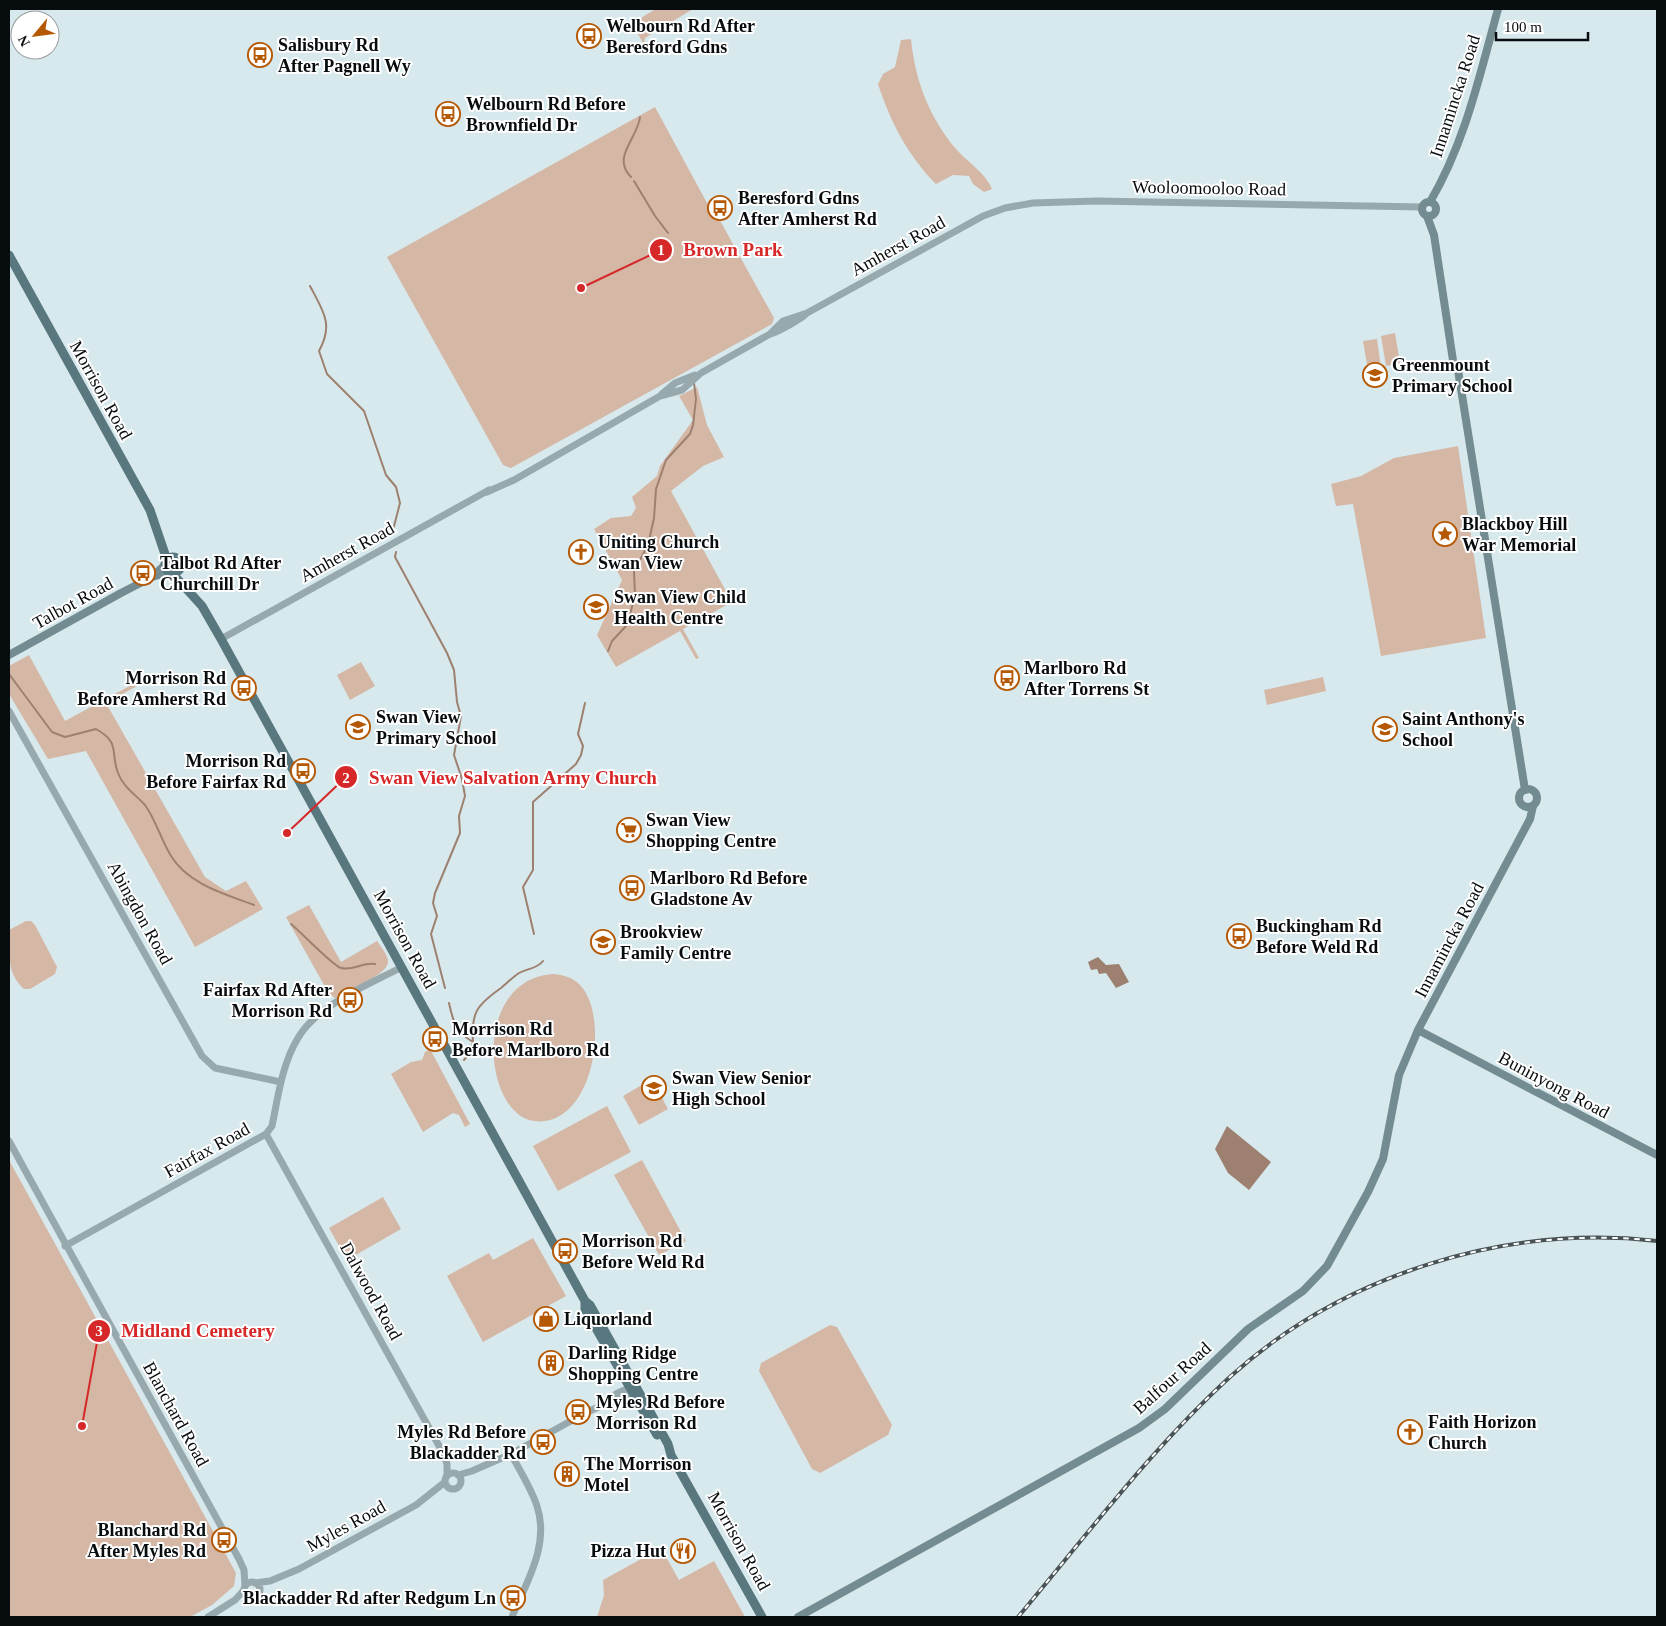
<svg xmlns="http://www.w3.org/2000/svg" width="1666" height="1626" viewBox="0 0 1666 1626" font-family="'Times New Roman',serif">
<rect width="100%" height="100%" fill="#d7e9ed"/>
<!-- green -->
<path fill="#d5b7a6" d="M656,9H693L645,38L644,45L632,23Z
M911,39C915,80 929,117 956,149C968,163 985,172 992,189L984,192L973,184L969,176L953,175L936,184C908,156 890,121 878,84L883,74L895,67L901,40Z
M655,107L707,203L712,206L774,318L772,324L511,468L503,465L387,257Z
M1395,333L1400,363L1386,366L1381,336Z
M1377,339L1381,368L1368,370L1363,341Z
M697,387L707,425L724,457L703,466L671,491L732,602L683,629L699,658L696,659L680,631L616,667L597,635L622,580L594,529L611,518L631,516L636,508L632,497L657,476L660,466L693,420L679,396Z
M1458,446L1486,638L1381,656L1353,504L1336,506L1331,484L1361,476L1394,458Z
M29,655L65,721L137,682L139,685L106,703L205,877L226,891L246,881L263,909L195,947L86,751L48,759L9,694V666Z
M361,662L375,686L350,700L337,675Z
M1323,677L1326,691L1267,705L1264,690Z
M309,905L341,962L377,941C381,947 389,956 388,963C386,975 346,992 335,998L329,994L286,917Z
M26,921H31L35,925L57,967L55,974L30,989H24C6,973 9,951 9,930Z
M554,974C563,975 571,977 578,983C612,1013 594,1129 534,1121C482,1114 472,978 554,974Z
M430,1049L470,1124L465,1127L459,1115L453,1113L423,1132L391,1074L411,1062L422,1060L425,1052Z
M652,1079L668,1109L639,1125L623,1096Z
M607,1106L631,1152L558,1191L533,1146Z
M9,1160L236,1573L234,1586L212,1605L190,1617H9Z
M642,1160L686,1241L659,1255L614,1175Z
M383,1197L401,1229L347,1260L329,1228Z
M533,1238L566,1296L483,1342L447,1276L489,1253L493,1260Z
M830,1325L837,1327L892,1425L888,1435L820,1473L812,1469L759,1371L761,1363Z
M661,1548L679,1580L714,1561L745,1617H597L604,1595L603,1580Z"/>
<!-- water -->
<path fill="#9d806f" d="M1098,957L1106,965L1119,964L1129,982L1116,988L1106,973L1099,974L1097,969L1091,970L1088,962Z
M1227,1126L1271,1162L1249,1190L1228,1173L1215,1149Z"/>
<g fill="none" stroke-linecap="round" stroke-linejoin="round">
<!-- stream -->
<path stroke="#9d806f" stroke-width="2" d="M631,177C611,157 638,138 640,117
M634,181L655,216L668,233
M310,286C323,311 334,324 319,351L327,374L364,411L386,475L396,487L400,503L393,530
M396,552L395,557L447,653L454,670L457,702L461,716L454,755L462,779L465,796L459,816L460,833L435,893L433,903L437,916L431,934L445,988
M608,651L612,641L627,625L635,596L634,571L648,545L654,518L656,489L666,460L690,434L693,425L696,399L694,383
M9,674L52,732L65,737L96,729C121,743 110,752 118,773C123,787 136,795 145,805C156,820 161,840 171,856C188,884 225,894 254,905
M291,924C301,932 333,966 341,968C353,971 363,962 375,964
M534,934L523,887L533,870V802L576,764L581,755L583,746L578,734L585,703
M449,1003C453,1022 456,1032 473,1042L470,1053L464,1060
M473,1042C471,1012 477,1005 501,988C507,983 513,977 519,973C528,968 537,969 543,961"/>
<!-- tertiary -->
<path stroke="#98a9ad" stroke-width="7" d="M770,334L783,321L807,313L983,216L1005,208L1033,203L1096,201L1422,207
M662,394L675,383L695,375
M487,492L514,480L660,396L682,390L701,373L770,334C776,333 803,318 806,314
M221,639L489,490
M9,711L202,1056L215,1068L281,1082
M266,1134L443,1453L447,1464V1476
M9,1141L239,1559L244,1570L245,1586
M65,1246L266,1134L272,1126C278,1097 282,1064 298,1038C317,1005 370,984 402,967
M613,1399L616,1394L633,1386
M511,1454C520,1471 531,1488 537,1506C550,1545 526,1583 512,1617
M445 1481a8 8 0 1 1 16 0a8 8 0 1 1-16 0Z
M458,1475L472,1471L511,1454L587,1412L631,1393L635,1388
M244 1590a8 8 0 1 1 16 0a8 8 0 1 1-16 0Z
M255,1583L270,1581L299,1569L416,1505L445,1482
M208,1617L235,1600L244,1590"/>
<!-- secondary -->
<path stroke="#738c92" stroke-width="8" d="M1422 209a7 7 0 1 1 14 0a7 7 0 1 1-14 0Z
M1430,202C1465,143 1480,74 1498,9
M1427,216L1434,235L1454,367
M1454,364L1458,370L1525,790
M152,577L165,565
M9,655L121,593L152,577L169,572
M1519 798a9 9 0 1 1 18 0a9 9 0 1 1-18 0Z
M1418,1030L1657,1155
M798,1617L1139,1428L1165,1409L1248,1329L1303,1291L1327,1266L1368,1192L1383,1159L1399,1075L1418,1030L1530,819L1533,806"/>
<!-- primary -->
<path stroke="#58777f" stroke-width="9" d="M9,255L150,510L167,560
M165 565a8 8 0 1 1 16 0a8 8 0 1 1-16 0Z
M172,573L202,606L221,639L585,1301L590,1305L668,1444L671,1455L762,1617
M585,1301V1309L657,1435"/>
<defs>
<path id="rail" d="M1018,1617C1086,1536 1152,1448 1231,1376C1344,1274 1506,1224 1657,1241"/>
</defs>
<!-- rail casing -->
<use href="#rail" stroke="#495355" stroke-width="4"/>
<!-- rail -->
<use href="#rail" stroke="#fff" stroke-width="2" stroke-dasharray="5.5" stroke-linecap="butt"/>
</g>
<!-- icons -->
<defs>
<symbol id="bus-ring" viewBox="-11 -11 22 22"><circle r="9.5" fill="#fff" stroke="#b55803" stroke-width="1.5"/><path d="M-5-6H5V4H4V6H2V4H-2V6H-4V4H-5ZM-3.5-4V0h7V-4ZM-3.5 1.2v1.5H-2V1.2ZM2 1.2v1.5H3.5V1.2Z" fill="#b55803"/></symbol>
<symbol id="school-ring" viewBox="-11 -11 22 22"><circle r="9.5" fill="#fff" stroke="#b55803" stroke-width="1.5"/><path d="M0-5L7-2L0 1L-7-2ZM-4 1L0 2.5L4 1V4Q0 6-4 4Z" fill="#b55803"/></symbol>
<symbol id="sight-ring" viewBox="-11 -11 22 22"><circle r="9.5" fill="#fff" stroke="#b55803" stroke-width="1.5"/><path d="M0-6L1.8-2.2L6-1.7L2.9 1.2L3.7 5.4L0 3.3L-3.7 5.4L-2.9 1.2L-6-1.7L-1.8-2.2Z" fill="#b55803"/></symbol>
<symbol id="church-ring" viewBox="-11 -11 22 22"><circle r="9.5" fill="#fff" stroke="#b55803" stroke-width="1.5"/><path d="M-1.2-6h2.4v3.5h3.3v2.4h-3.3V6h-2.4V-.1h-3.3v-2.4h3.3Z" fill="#b55803"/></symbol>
<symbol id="supermarket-ring" viewBox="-11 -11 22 22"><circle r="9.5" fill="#fff" stroke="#b55803" stroke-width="1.5"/><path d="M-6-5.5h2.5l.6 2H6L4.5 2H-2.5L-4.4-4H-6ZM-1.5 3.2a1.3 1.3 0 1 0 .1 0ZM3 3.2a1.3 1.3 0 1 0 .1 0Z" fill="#b55803"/></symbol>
<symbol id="shop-ring" viewBox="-11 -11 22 22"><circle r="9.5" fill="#fff" stroke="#b55803" stroke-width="1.5"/><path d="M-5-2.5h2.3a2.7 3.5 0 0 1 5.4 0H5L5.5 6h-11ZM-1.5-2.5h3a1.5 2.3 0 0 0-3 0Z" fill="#b55803"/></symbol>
<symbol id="building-ring" viewBox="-11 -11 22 22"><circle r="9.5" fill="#fff" stroke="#b55803" stroke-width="1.5"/><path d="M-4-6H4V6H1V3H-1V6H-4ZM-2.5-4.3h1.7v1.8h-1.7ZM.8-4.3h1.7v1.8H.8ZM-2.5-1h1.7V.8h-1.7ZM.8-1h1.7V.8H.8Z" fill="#b55803"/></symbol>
<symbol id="restaurant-ring" viewBox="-11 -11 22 22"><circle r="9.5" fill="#fff" stroke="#b55803" stroke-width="1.5"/><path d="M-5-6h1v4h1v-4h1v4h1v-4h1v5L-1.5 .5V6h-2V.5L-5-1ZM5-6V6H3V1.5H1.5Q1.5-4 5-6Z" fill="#b55803"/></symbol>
</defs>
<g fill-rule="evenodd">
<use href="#bus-ring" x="575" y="22" width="28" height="28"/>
<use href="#bus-ring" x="246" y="41" width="28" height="28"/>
<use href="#bus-ring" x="434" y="100" width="28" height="28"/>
<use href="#bus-ring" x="706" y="194" width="28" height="28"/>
<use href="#school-ring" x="1361" y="361" width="28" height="28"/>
<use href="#sight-ring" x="1431" y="520" width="28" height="28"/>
<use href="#church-ring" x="567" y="538" width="28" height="28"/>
<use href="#bus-ring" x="129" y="559" width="28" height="28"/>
<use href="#school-ring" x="582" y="593" width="28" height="28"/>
<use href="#bus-ring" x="993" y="664" width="28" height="28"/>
<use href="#bus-ring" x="230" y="674" width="28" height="28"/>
<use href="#school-ring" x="344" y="713" width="28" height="28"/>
<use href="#school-ring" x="1371" y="715" width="28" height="28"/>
<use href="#bus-ring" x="289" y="757" width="28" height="28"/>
<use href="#supermarket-ring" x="615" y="816" width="28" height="28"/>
<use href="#bus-ring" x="618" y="874" width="28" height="28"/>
<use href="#bus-ring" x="1225" y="922" width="28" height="28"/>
<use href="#school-ring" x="589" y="928" width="28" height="28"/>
<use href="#bus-ring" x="336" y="986" width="28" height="28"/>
<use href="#bus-ring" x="421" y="1025" width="28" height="28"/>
<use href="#school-ring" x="640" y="1074" width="28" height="28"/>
<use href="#bus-ring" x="551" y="1237" width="28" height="28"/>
<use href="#shop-ring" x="532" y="1305" width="28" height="28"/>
<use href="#building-ring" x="537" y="1349" width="28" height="28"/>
<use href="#bus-ring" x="564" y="1398" width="28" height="28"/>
<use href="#church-ring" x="1396" y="1418" width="28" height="28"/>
<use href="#bus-ring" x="529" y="1428" width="28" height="28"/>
<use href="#building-ring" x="553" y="1460" width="28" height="28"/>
<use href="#bus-ring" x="210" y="1526" width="28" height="28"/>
<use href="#restaurant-ring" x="669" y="1537" width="28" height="28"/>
<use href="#bus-ring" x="499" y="1584" width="28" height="28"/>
</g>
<g text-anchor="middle" stroke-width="4" stroke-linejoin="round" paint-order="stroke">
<!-- poi labels -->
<g font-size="18" font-weight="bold" fill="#070c0e" stroke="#fff" text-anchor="start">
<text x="606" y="32">Welbourn Rd After<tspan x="606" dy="21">Beresford Gdns</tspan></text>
<text x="278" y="51">Salisbury Rd<tspan x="278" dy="21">After Pagnell Wy</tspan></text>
<text x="466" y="110">Welbourn Rd Before<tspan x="466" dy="21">Brownfield Dr</tspan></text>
<text x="738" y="204">Beresford Gdns<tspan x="738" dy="21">After Amherst Rd</tspan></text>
<text x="1392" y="371">Greenmount<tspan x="1392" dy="21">Primary School</tspan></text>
<text x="1462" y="530">Blackboy Hill<tspan x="1462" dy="21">War Memorial</tspan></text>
<text x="598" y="548">Uniting Church<tspan x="598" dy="21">Swan View</tspan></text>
<text x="160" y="569">Talbot Rd After<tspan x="160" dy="21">Churchill Dr</tspan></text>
<text x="614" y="603">Swan View Child<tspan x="614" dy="21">Health Centre</tspan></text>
<text x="1024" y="674">Marlboro Rd<tspan x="1024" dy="21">After Torrens St</tspan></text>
<text x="226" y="684" text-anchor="end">Morrison Rd<tspan x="226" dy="21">Before Amherst Rd</tspan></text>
<text x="376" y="723">Swan View<tspan x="376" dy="21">Primary School</tspan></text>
<text x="1402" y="725">Saint Anthony's<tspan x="1402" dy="21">School</tspan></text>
<text x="286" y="767" text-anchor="end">Morrison Rd<tspan x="286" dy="21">Before Fairfax Rd</tspan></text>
<text x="646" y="826">Swan View<tspan x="646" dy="21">Shopping Centre</tspan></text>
<text x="650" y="884">Marlboro Rd Before<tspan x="650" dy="21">Gladstone Av</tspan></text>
<text x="1256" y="932">Buckingham Rd<tspan x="1256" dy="21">Before Weld Rd</tspan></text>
<text x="620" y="938">Brookview<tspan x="620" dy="21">Family Centre</tspan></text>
<text x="332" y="996" text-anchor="end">Fairfax Rd After<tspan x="332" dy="21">Morrison Rd</tspan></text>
<text x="452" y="1035">Morrison Rd<tspan x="452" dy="21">Before Marlboro Rd</tspan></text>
<text x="672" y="1084">Swan View Senior<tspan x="672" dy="21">High School</tspan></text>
<text x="582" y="1247">Morrison Rd<tspan x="582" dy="21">Before Weld Rd</tspan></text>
<text x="564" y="1325">Liquorland</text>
<text x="568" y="1359">Darling Ridge<tspan x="568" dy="21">Shopping Centre</tspan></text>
<text x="596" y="1408">Myles Rd Before<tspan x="596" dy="21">Morrison Rd</tspan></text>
<text x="1428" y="1428">Faith Horizon<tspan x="1428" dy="21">Church</tspan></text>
<text x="526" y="1438" text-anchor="end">Myles Rd Before<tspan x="526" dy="21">Blackadder Rd</tspan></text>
<text x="584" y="1470">The Morrison<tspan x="584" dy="21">Motel</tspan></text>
<text x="206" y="1536" text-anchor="end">Blanchard Rd<tspan x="206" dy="21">After Myles Rd</tspan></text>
<text x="666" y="1557" text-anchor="end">Pizza Hut</text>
<text x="496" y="1604" text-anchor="end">Blackadder Rd after Redgum Ln</text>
</g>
<!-- street labels -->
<g font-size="18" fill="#070c0e" stroke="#fff">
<text transform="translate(1455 96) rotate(-72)" y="6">Innamincka Road</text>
<text transform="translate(1209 188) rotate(1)" y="6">Wooloomooloo Road</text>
<text transform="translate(898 246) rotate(-29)" y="6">Amherst Road</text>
<text transform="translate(101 390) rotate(61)" y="6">Morrison Road</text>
<text transform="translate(347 552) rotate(-29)" y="6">Amherst Road</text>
<text transform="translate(73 603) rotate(-29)" y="6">Talbot Road</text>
<text transform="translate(140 913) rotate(61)" y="6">Abingdon Road</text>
<text transform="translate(405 939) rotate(61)" y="6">Morrison Road</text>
<text transform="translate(1449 940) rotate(-62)" y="6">Innamincka Road</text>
<text transform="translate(1554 1085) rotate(28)" y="6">Buninyong Road</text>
<text transform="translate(207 1150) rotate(-29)" y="6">Fairfax Road</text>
<text transform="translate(371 1291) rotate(61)" y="6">Dalwood Road</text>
<text transform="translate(1172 1378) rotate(-42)" y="6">Balfour Road</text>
<text transform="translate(176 1414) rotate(61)" y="6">Blanchard Road</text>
<text transform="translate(346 1526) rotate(-29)" y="6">Myles Road</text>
<text transform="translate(739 1541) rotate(61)" y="6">Morrison Road</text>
</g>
</g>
<!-- callouts -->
<path fill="none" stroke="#d62828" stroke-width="2" d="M581 288L661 250M287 833L346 777M82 1426L99 1331"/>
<g fill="#d62828" stroke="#fff" stroke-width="2">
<circle cx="581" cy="288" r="5"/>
<circle cx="287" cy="833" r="5"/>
<circle cx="82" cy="1426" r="5"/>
<circle cx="661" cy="250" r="12"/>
<circle cx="346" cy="777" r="12"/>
<circle cx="99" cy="1331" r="12"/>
</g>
<g font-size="15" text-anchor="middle" font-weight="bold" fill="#fff">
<text x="661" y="255">1</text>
<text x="346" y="783">2</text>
<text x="99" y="1336">3</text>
</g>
<g font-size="19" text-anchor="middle" font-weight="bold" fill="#d62828" stroke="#fff" stroke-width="4" stroke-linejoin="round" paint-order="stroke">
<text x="733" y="256">Brown Park</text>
<text x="513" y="784">Swan View Salvation Army Church</text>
<text x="198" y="1337">Midland Cemetery</text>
</g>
<!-- border -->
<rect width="1666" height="1626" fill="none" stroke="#070c0e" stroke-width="20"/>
<!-- north arrow -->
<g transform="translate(35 35) rotate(241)"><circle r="24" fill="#ffffff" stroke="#9c9e9f"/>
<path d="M0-4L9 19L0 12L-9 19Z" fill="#b55803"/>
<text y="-8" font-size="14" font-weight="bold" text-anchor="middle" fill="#070c0e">N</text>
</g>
<!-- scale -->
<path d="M1496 32v8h92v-8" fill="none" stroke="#070c0e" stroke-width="2.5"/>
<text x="1504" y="32" font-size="15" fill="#070c0e" stroke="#ffffff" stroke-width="4" paint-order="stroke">100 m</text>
</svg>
